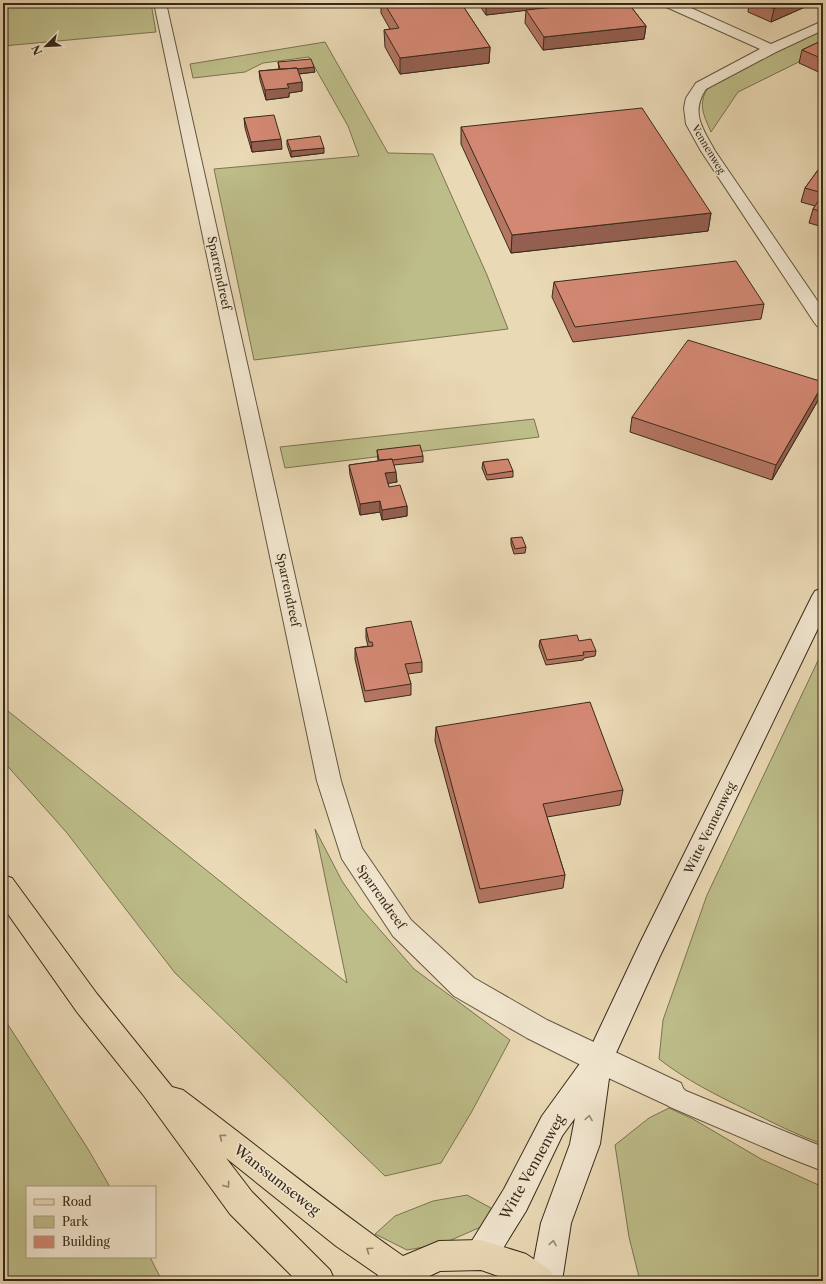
<svg xmlns="http://www.w3.org/2000/svg" width="826" height="1284" viewBox="0 0 826 1284" font-family="'Libre Caslon Text',serif">
<rect width="100%" height="100%" fill="#ead9b5"/>
<filter id="stains"><feTurbulence type="fractalNoise" baseFrequency=".005" numOctaves="4"/><feColorMatrix values="0 0 0 0 .2 0 0 0 0 .09 0 0 0 0 .02 0 0 0 .5 -.17"/></filter>
<radialGradient id="worn" r=".72"><stop offset=".6" stop-color="#630" stop-opacity="0"/><stop offset="1" stop-color="#630" stop-opacity=".3"/></radialGradient>
<!-- green -->
<path fill="#bdbd89" stroke="#7a7451" d="M3,3H151L156,32L3,46Z
M823,30V50L738,92L711,132C705,118 698,106 706,91C716,74 801,40 823,30Z
M325,42L388,153L433,154L487,275L508,329L254,360L214,169L359,156L348,126L309,57L263,63L245,72L193,78L190,64Z
M534,419L539,437L285,468L280,447Z
M823,650V1144C796,1135 772,1122 747,1110C716,1095 686,1080 659,1059L663,1020L707,895Z
M3,707L347,983L315,829L342,881L360,907L414,969L510,1040L471,1113L441,1163L385,1176L175,973L67,833L3,761Z
M3,1017L88,1149L110,1187H27V1257H150L162,1281H3Z
M669,1108L693,1119L761,1159L823,1187V1281H640L629,1237L615,1145L649,1118Z
M467,1195L491,1208L490,1223L442,1244L407,1250L375,1234L395,1216L433,1201Z"/>
<g fill="none" stroke-linecap="round" stroke-linejoin="round">
<defs>
<path id="lane" d="M671,1082L679,1085L686,1091L823,1147V1171L787,1157L670,1107L663,1101L659,1093L663,1085Z"/>
<path id="street" d="M154,3H166L341,781L362,848L411,920L474,978L547,1020L681,1083L685,1093L681,1103L671,1107L589,1069L527,1038L454,996L393,936L342,859L317,781Z
M663,3H680L771,44L823,21V30L776,52L706,89C690,113 703,129 715,151L823,309V327L817,326L814,322L701,151L686,124L684,108L686,98L696,83L760,49L664,6Z"/>
<path id="secondary" d="M823,588V618L660,956L611,1064L600,1144L571,1223L562,1281H530L541,1223L570,1144L575,1118L562,1136L526,1211L492,1266L481,1270L470,1266L466,1255L470,1244L504,1189L542,1116L589,1051L640,943L812,596L815,591Z"/>
<path id="primary" d="M3,875L12,878L97,994L172,1087L183,1090C257,1145 328,1204 403,1256L439,1241L481,1240L526,1254L550,1270L555,1281H512L481,1270L440,1271L419,1281H375L378,1275L336,1246L226,1158L252,1192L330,1270L335,1281H297L230,1214L144,1096L77,1012L3,907Z"/>
</defs>
<!-- lane casing -->
<use href="#lane" stroke="#645640" stroke-width="2"/>
<!-- street casing -->
<use href="#street" stroke="#645640" stroke-width="2"/>
<!-- secondary casing -->
<use href="#secondary" stroke="#382a19" stroke-width="2"/>
<!-- primary casing -->
<use href="#primary" stroke="#382a19" stroke-width="2"/>
<!-- lane -->
<use href="#lane" fill="#f1e6cf" fill-rule="evenodd"/>
<!-- street -->
<use href="#street" fill="#f1e6cf" fill-rule="evenodd"/>
<!-- secondary -->
<use href="#secondary" fill="#f1e6cf" fill-rule="evenodd"/>
<!-- primary -->
<use href="#primary" fill="#ead9b5" fill-rule="evenodd"/>
</g>
<!-- wall -->
<path fill="#b57563" stroke="#382a19" d="M381,3H461L490,47L489,63L400,74L385,47L384,30L390,29L381,13Z
M478,3H628L646,26L644,39L543,50L525,23L526,10L486,15Z
M749,3H814L771,22L748,12Z
M823,40V74L799,63L802,50Z
M278,62L315,72L299,74L302,82V91L289,93V97L266,100L260,80L259,71L279,69Z
M244,118L282,149L252,152L245,128Z
M461,127L711,213L708,231L511,253L461,144Z
M287,140L324,153L291,157L287,145Z
M823,163V227L809,223L813,209L815,206L801,202L805,188Z
M823,257V269L820,268Z
M554,282L764,304L761,319L573,342L552,297Z
M823,382V387L820,397L772,480L630,432L632,417Z
M377,450L423,456V462L394,465L397,482L388,483L389,487L407,506V516L382,520L380,512L360,515L350,475L349,465L378,461Z
M483,462L513,471V477L487,480L482,468Z
M511,538L526,547L525,553L514,554L511,544Z
M366,628L422,662V672L408,674L411,684V695L365,702L355,659V648L368,646L366,638Z
M540,640L579,641L596,651L595,656L584,658L583,660L546,665L539,646Z
M436,727L623,790L620,805L547,817L565,875L563,888L479,903L435,741Z"/>
<!-- shaded-wall -->
<path fill="#945f50" stroke="#382a19" d="M486,3H591L486,15Z
M787,3H814L771,22L774,9Z
M646,26L644,39L543,50L544,37Z
M490,47L489,63L400,74V58Z
M314,67L315,72L281,76V71Z
M302,82V91L289,93V97L266,100L265,90L287,84Z
M281,139L282,149L252,152L251,142Z
M324,148V153L291,157V151Z
M711,213L708,231L511,253L512,235Z
M823,384V387L820,397L772,480L776,465Z
M396,472L397,482L385,484V473Z
M380,501V512L360,515V504Z
M407,506V516L382,520V510Z"/>
<!-- building -->
<path fill="#d38873" stroke="#382a19" d="M384,3H461L490,47L400,58L384,30L399,28Z
M592,3H628L646,26L544,37L526,10Z
M760,3H787L774,9Z
M823,40V59L802,50Z
M311,59L314,67L297,69V68L280,69L278,62Z
M297,68L302,82L287,84L289,88L265,90L259,71Z
M642,108L711,213L512,235L461,127Z
M274,115L281,139L251,142L244,118Z
M320,136L324,148L291,151L287,140Z
M823,163V193L805,188Z
M823,194V212L813,209Z
M736,261L764,304L575,327L554,282Z
M688,340L823,382V384L776,465L632,417Z
M420,445L423,456L393,460L392,459L379,460L377,450Z
M392,459L396,472L385,473L389,487L400,485L407,506L382,510L380,501L360,504L349,465Z
M508,459L513,471L487,475L483,462Z
M522,537L526,547L515,549L511,538Z
M411,621L422,662L405,664L411,684L365,691L355,648L373,646L372,642H369L366,628Z
M577,635L579,641L591,639L596,651L583,652L584,655L547,660L540,640Z
M590,702L623,790L543,804L565,875L480,889L436,727Z"/>
<!-- one-way arrows -->
<defs><path id="oneway-chevron" d="M-2-3.5L2.5 0L-2 3.5" fill="none" stroke-width="1.6" stroke-linecap="round" stroke-linejoin="round"/></defs>
<g stroke="#948874">
<use href="#oneway-chevron" transform="translate(589 1118) rotate(-81)"/>
<use href="#oneway-chevron" transform="translate(553 1243) rotate(-80)"/>
</g>
<g stroke="#918267">
<use href="#oneway-chevron" transform="translate(222 1137) rotate(-143)"/>
<use href="#oneway-chevron" transform="translate(227 1185) rotate(54)"/>
<use href="#oneway-chevron" transform="translate(369 1250) rotate(-145)"/>
</g>
<g text-anchor="middle" stroke-width="3" stroke-linejoin="round" paint-order="stroke">
<!-- far-street labels -->
<g font-size="10" fill="#382a19" stroke="#f1e6cf">
<text transform="translate(709 149) rotate(59)" y="4">Vennenweg</text>
</g>
<!-- street labels -->
<g font-size="12" fill="#382a19" stroke="#f1e6cf">
<text transform="translate(219 273) rotate(78)" y="4">Sparrendreef</text>
<text transform="translate(288 590) rotate(78)" y="4">Sparrendreef</text>
<text transform="translate(710 828) rotate(-64)" y="4">Witte Vennenweg</text>
<text transform="translate(381 897) rotate(55)" y="4">Sparrendreef</text>
</g>
<!-- near-street labels -->
<g font-size="14" fill="#382a19" stroke="#f1e6cf">
<text transform="translate(532 1167) rotate(-61)" y="5">Witte Vennenweg</text>
<text transform="translate(277 1180) rotate(38)" y="5">Wanssumseweg</text>
</g>
</g>
<!-- margin -->
<rect width="826" height="1284" fill="none" stroke="#ead9b5" stroke-width="16"/>
<rect x="4" y="4" width="818" height="1276" fill="none" stroke="#382a19" stroke-width="2"/>
<rect x="8" y="8" width="810" height="1268" fill="none" stroke="#382a19"/>
<!-- legend -->
<rect x="26" y="1186" width="130" height="72" fill="#f1e6cf" stroke="#a79b86"/>
<rect x="34" y="1199" width="20" height="6" fill="#ead9b5" stroke="#a79b86"/>
<text x="62" y="1206" font-size="12" fill="#382a19">Road</text>
<rect x="34" y="1216" width="20" height="12" fill="#bdbd89" stroke="#a79b86"/>
<text x="62" y="1226" font-size="12" fill="#382a19">Park</text>
<rect x="34" y="1236" width="20" height="12" fill="#d38873" stroke="#a79b86"/>
<text x="62" y="1246" font-size="12" fill="#382a19">Building</text>
<!-- north arrow -->
<g transform="translate(46 46) rotate(246)" stroke="#f1e6cf" stroke-width="3" paint-order="stroke">
<path d="M0-3L7 15L0 10L-7 15Z" fill="#382a19"/>
<text y="-6" font-size="11" font-weight="bold" text-anchor="middle" fill="#382a19">N</text>
</g>
<rect width="100%" height="100%" filter="url(#stains)"/>
<rect width="100%" height="100%" fill="url(#worn)"/>
</svg>
